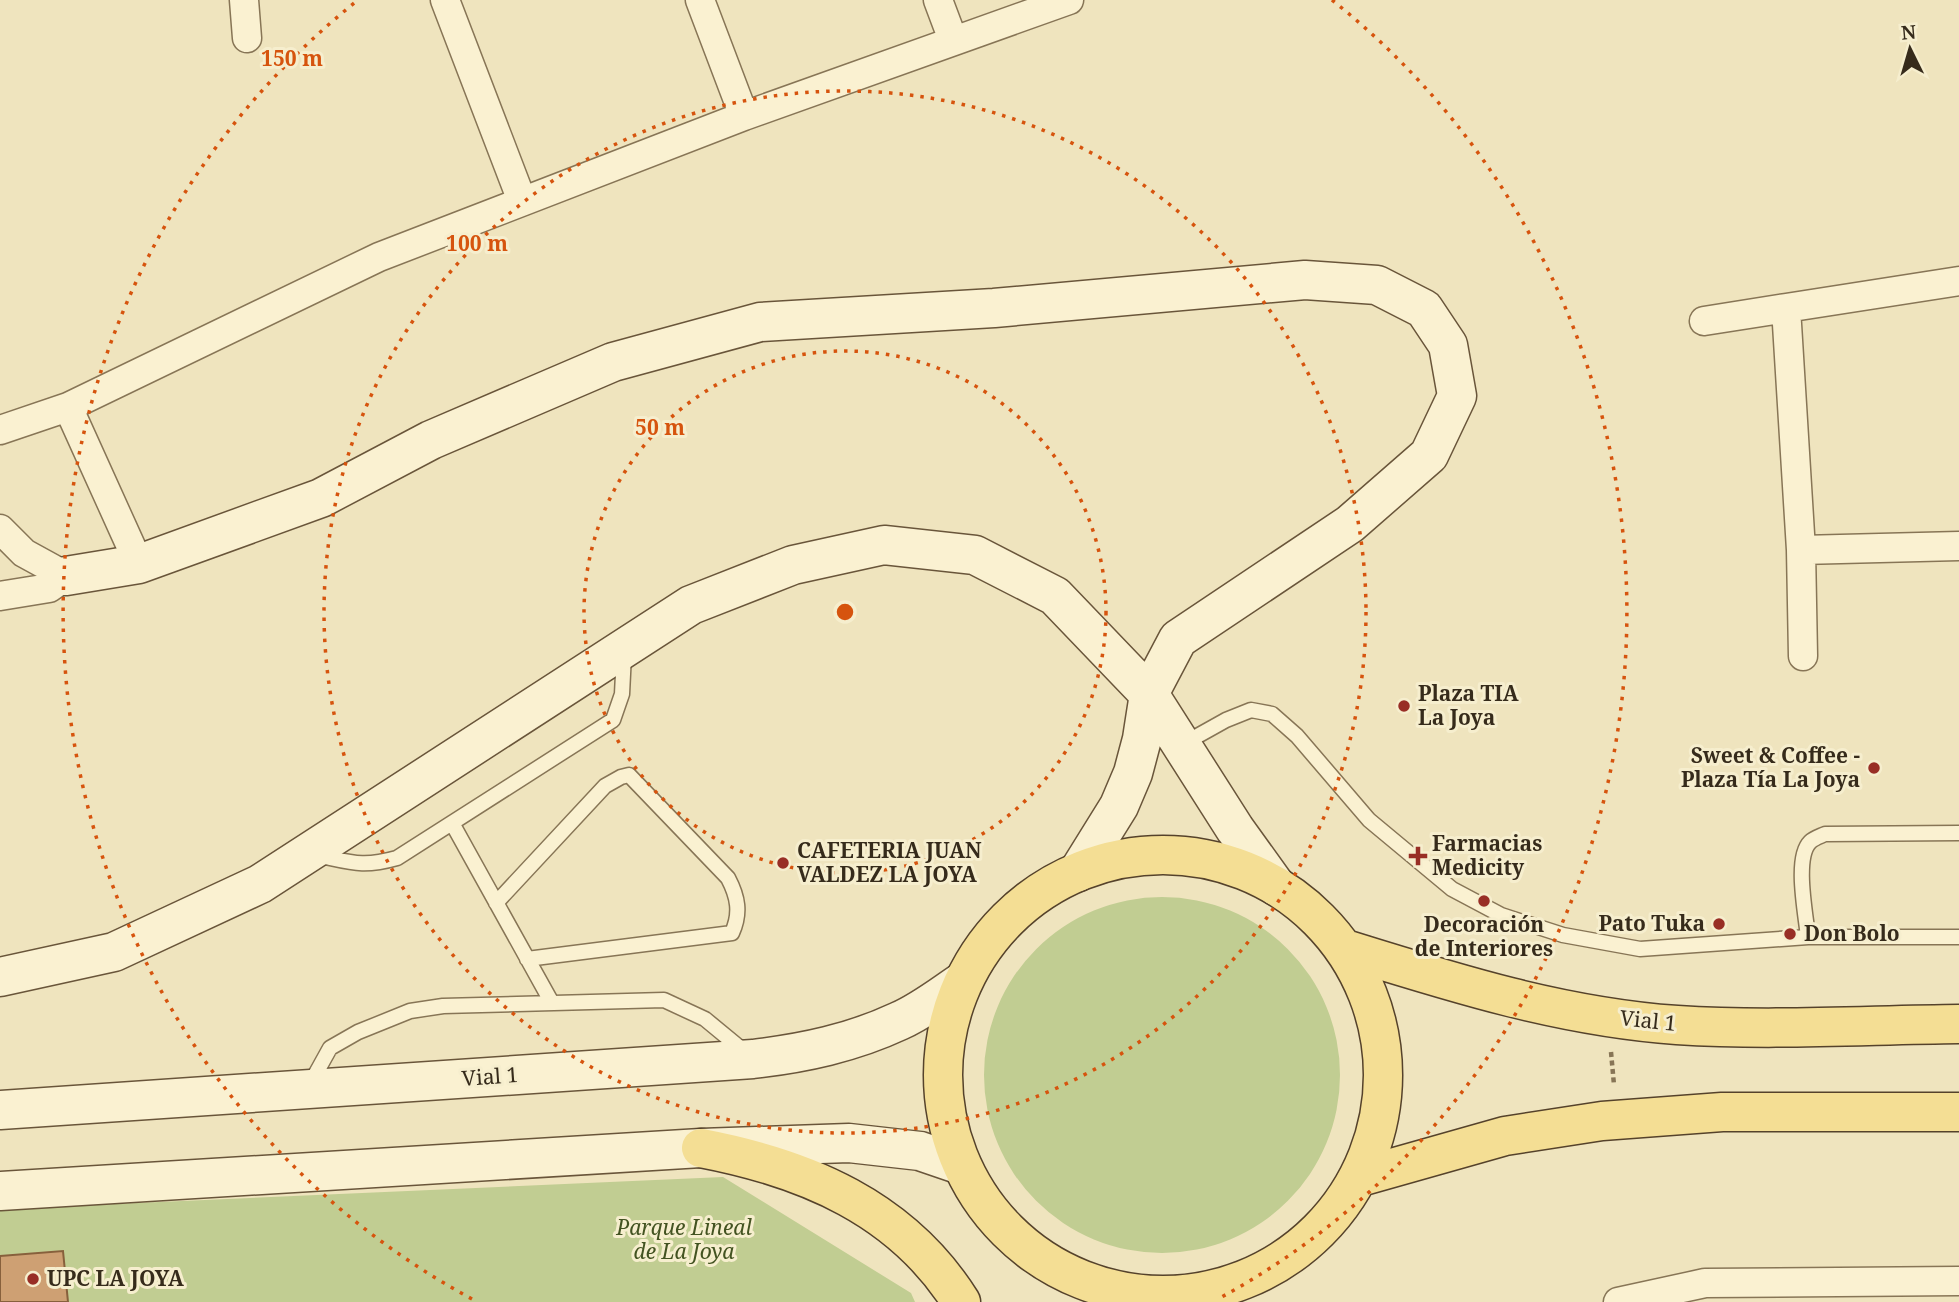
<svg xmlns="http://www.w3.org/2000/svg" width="1959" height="1302" viewBox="0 0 1959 1302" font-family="'Noto Serif',serif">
<rect width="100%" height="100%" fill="#efe4be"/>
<!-- green -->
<path fill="#c1cd92" d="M984 1075a178 178 0 1 1 356 0a178 178 0 1 1-356 0Z
M723,1177L911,1293L915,1302H0V1209Z"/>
<!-- building -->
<path fill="#cea073" stroke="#87603c" stroke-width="2" d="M63,1251L68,1302H0V1256Z"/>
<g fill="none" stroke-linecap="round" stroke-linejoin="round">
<defs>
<path id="lane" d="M1183,744L1226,720L1251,710L1272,714L1297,736L1369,820L1452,889L1501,915L1563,935L1640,949L1808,937H1959
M452,823L552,1003
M316,855C351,862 361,868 397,858L613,720L622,694L624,654
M496,903L605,786L621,777L629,775L728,878C738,897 741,913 732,933L527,959
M1808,937C1806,915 1794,858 1810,842C1814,838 1821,836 1825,834L1959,833
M309,1086L330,1048L358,1032L410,1011L443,1006L664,1000L705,1019L745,1052"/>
<path id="street" d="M244,0L247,38
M445,0L522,201
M700,0L744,116
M938,0L953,40
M1704,321L1786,308
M68,407L139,564
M0,430L68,407L379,257L744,116L1069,0
M0,529L24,553L66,576L49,588L0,596
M1801,550L1959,546
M1803,656L1801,550L1786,308L1959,281
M1618,1302L1705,1283L1959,1281"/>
<path id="secondary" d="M66,576L139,564L321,498L431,440L613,362L760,322L994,308L1305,280L1377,285L1424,309L1448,345L1457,396L1429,455L1350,524L1178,639L1149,694L1142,739L1133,773L1119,806L1078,872
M0,977L114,952L260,884L691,605L793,565L884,545L975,555L1055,596L1149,694L1235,829L1276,886
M0,1110L753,1059C804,1053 852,1043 899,1021C922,1011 942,995 963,981
M0,1191L701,1148L849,1143L920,1151L961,1165"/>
<path id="primary" d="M943 1075a220 220 0 1 1 440 0a220 220 0 1 1-440 0Z
M1345,949C1454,983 1562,1017 1677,1025C1770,1031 1865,1025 1959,1024
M701,1148C806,1168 902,1208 961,1302
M1360,1177L1505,1136L1602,1121L1722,1112H1959"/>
</defs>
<!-- lane casing -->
<use href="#lane" stroke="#877556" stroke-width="17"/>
<!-- street casing -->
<use href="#street" stroke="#877556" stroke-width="31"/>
<!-- secondary casing -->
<use href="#secondary" stroke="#69553a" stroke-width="41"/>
<!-- primary casing -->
<use href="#primary" stroke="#55422b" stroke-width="41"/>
<!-- path -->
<path stroke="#877556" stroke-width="4.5" stroke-dasharray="5 3.5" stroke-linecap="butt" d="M1611,1052L1614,1085"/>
<!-- lane -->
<use href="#lane" stroke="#faf1d1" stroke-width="14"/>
<!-- street -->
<use href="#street" stroke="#faf1d1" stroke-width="28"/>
<!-- secondary -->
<use href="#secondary" stroke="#faf1d1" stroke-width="38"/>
<!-- primary -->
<use href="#primary" stroke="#f4de94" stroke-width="38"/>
</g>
<!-- distance rings -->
<g fill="none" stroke="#d6540e" stroke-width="3.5" stroke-dasharray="3.5 7">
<circle cx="845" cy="612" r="261"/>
<circle cx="845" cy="612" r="521"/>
<path d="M472 1299A782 782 0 0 1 358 0M1332 0A782 782 0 0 1 1218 1299"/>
</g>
<!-- markers -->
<g fill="#982e25" stroke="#f6eece" stroke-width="2.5">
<circle cx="1404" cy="706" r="7"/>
<circle cx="1874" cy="768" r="7"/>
<path d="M1414.5 845.5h7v7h7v7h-7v7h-7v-7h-7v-7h7z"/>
<circle cx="783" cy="863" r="7"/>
<circle cx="1484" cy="901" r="7"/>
<circle cx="1719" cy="924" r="7"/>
<circle cx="1790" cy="934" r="7"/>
<circle cx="33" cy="1279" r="7"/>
</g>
<g text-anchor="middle" stroke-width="6" stroke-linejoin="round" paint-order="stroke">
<!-- poi labels -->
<g font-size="21" font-weight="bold" fill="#362b1b" stroke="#f6eece" text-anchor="start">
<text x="1418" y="701">Plaza TIA<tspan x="1418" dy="24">La Joya</tspan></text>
<text x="1860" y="763" text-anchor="end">Sweet &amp; Coffee -<tspan x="1860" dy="24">Plaza Tía La Joya</tspan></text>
<text x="1432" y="851">Farmacias<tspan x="1432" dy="24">Medicity</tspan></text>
<text x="797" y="858">CAFETERIA JUAN<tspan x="797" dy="24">VALDEZ LA JOYA</tspan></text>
<text x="1705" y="931" text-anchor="end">Pato Tuka</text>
<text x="1484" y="932" text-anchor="middle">Decoración<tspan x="1484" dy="24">de Interiores</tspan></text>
<text x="1804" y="941">Don Bolo</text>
<text x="47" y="1286">UPC LA JOYA</text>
</g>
<!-- street labels -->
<g font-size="21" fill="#362b1b" stroke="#f6eece">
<text transform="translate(1648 1021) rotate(6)" y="7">Vial 1</text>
<text transform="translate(490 1077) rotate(-4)" y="7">Vial 1</text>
</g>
<!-- park labels -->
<g font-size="21" font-style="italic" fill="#435321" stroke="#f6eece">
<text x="684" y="1235">Parque Lineal<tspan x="684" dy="24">de La Joya</tspan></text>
</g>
</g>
<circle cx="845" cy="612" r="10" fill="#d6540e" stroke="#f6eece" stroke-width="3.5"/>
<g font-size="21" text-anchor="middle" font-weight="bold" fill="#d6540e" stroke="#f6eece" stroke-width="6" stroke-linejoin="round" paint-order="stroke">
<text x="292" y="66">150 m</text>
<text x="477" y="251">100 m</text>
<text x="660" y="435">50 m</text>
</g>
<!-- north arrow -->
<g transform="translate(1910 49) rotate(355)" stroke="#f6eece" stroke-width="5" paint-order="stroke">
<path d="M0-5L12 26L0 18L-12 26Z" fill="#362b1b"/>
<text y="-10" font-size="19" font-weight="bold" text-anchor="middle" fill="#362b1b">N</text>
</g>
</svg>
